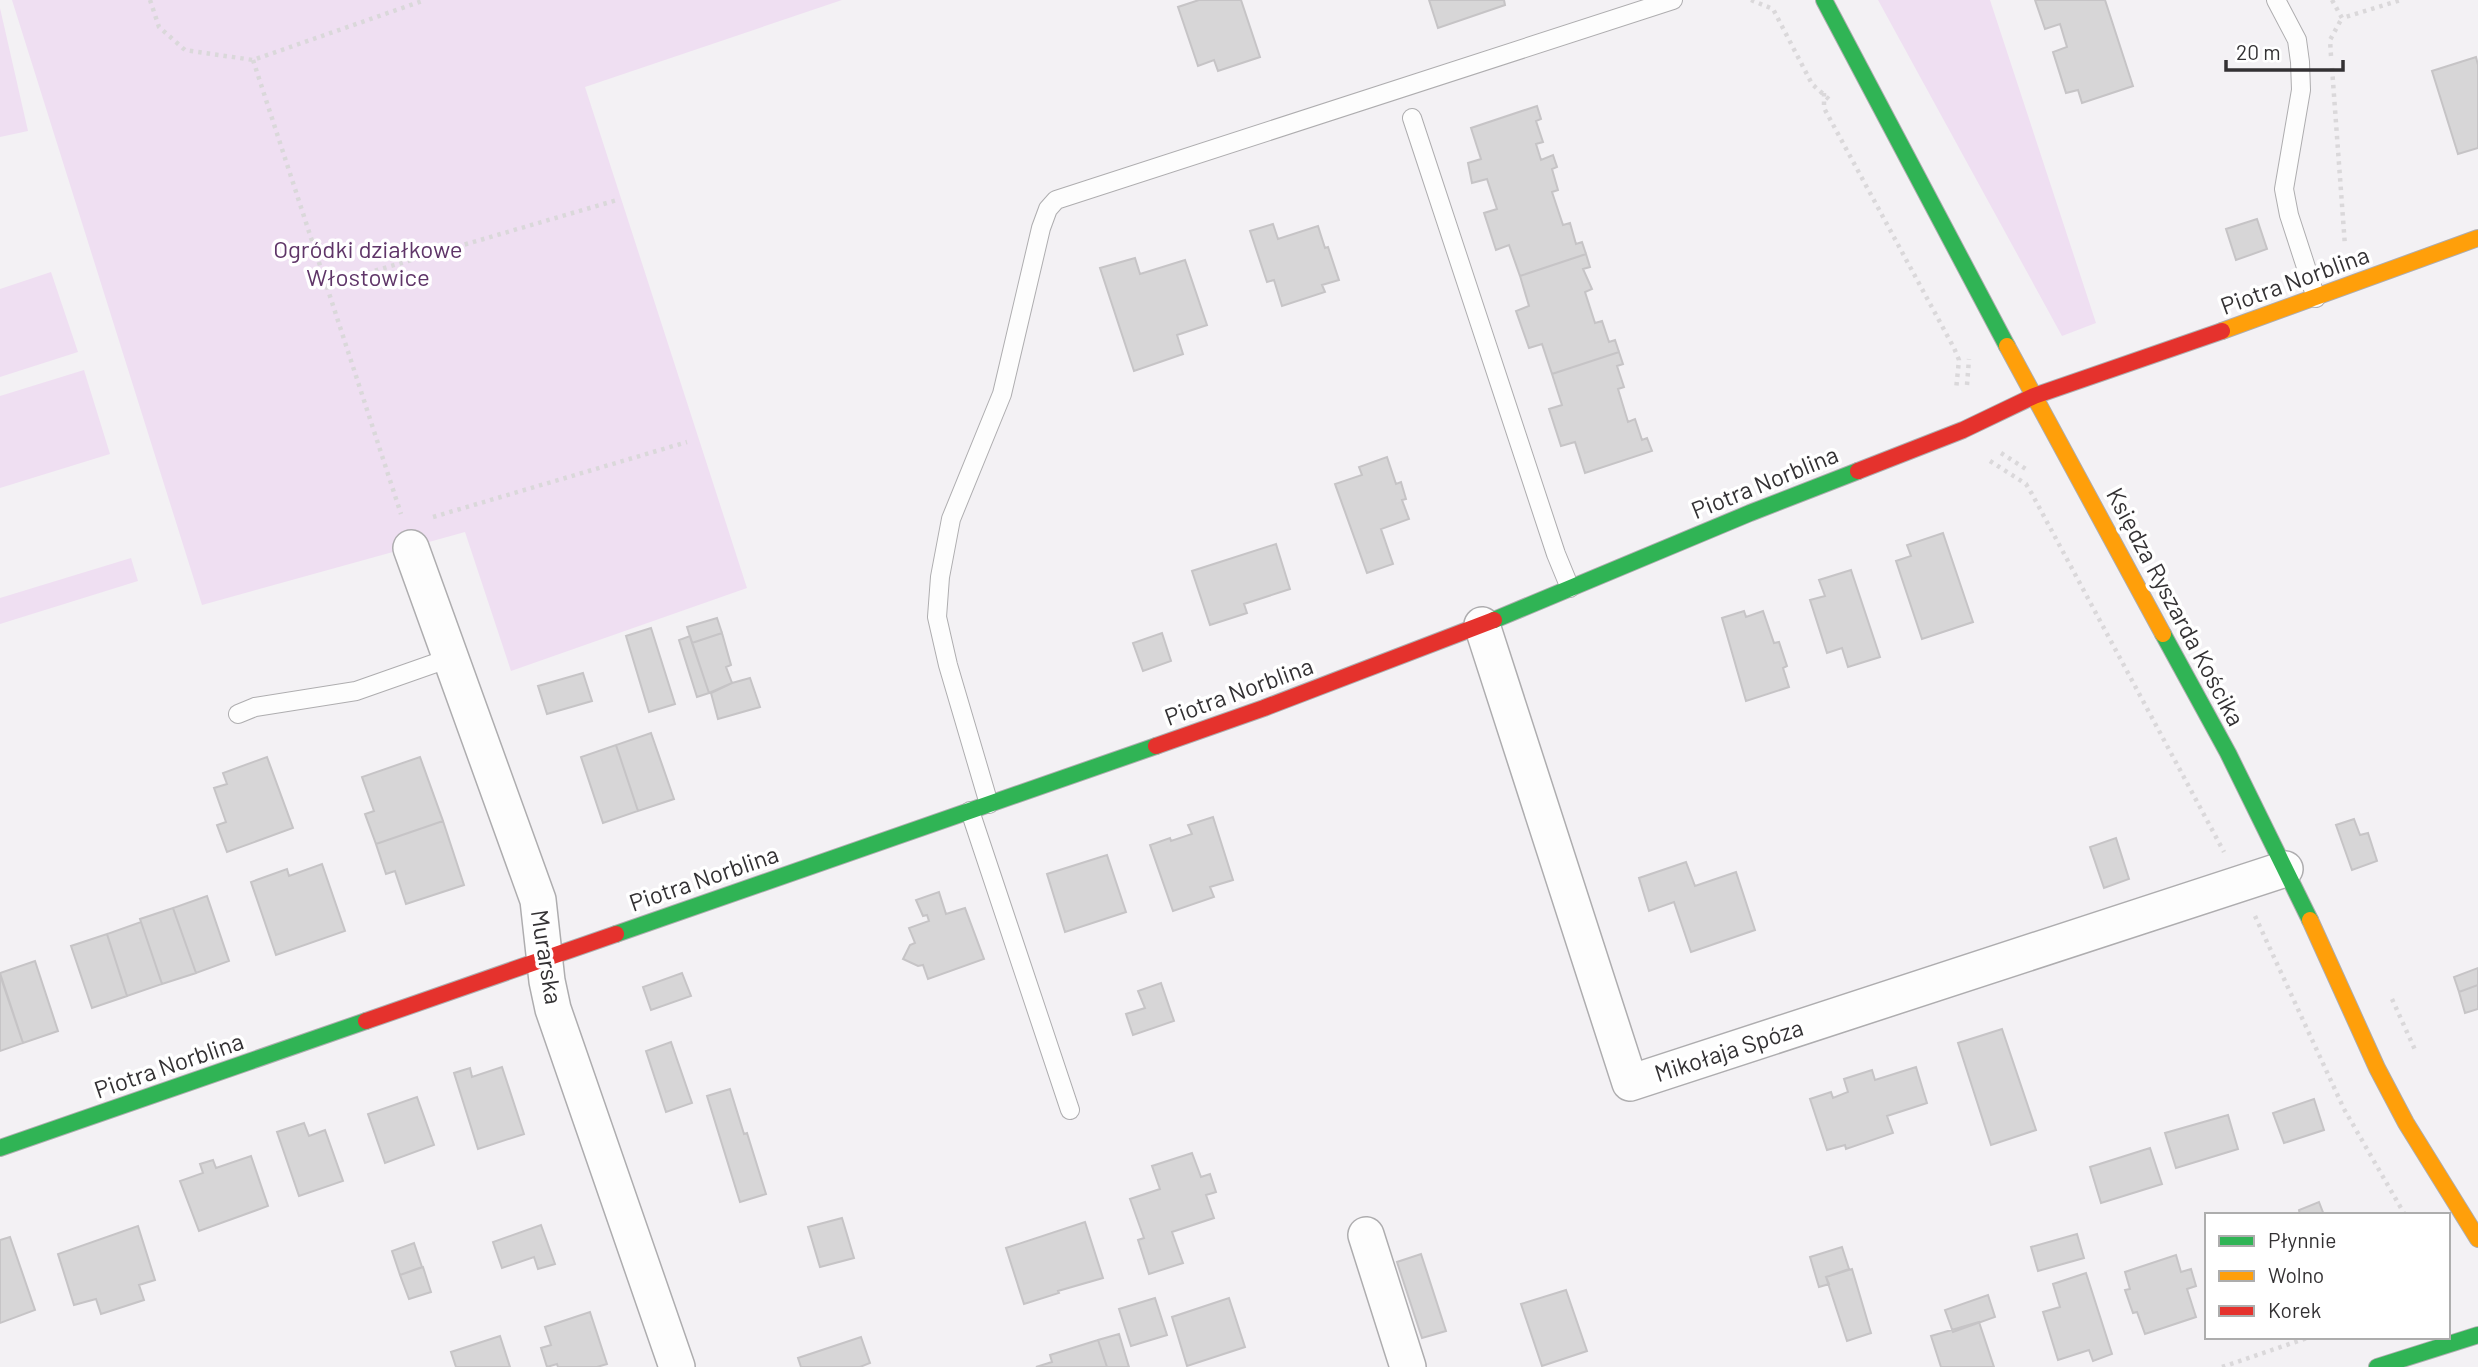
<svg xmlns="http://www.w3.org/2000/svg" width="2478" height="1367" viewBox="0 0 2478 1367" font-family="Barlow,sans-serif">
<rect width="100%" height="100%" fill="#f3f1f4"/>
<!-- green -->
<path fill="#efdff2" d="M12,0H842L585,87L747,588L511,671L465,532L202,605Z
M1878,0H1990L2096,323L2062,336Z
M0,8L28,131L0,137Z
M51,272L78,352L0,377V289Z
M84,370L110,454L0,488V396Z
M131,558L138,581L0,624V598Z"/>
<!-- building -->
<path fill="#d7d6d7" stroke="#c6c4c6" stroke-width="2" d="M1199,0H1241L1260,57L1218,71L1214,60L1198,66L1178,7Z
M1429,0H1504L1505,5L1438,28Z
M2035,0H2105L2133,86L2082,103L2078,90L2066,93L2053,52L2067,47L2060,24L2045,29Z
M2476,57L2478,65V148L2458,154L2432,71Z
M1537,106L1541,119L1536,121L1543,142L1536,144L1541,160L1553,155L1557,167L1552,169L1558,190L1552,192L1563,225L1570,223L1576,244L1582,242L1586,254L1520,276L1509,245L1496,250L1484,213L1497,209L1487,179L1472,183L1468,163L1481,159L1471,128Z
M2257,219L2267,249L2236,260L2226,229Z
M1273,224L1278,239L1318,226L1325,248L1328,247L1339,280L1322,285L1325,292L1282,306L1274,280L1267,282L1250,231Z
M1586,254L1590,267L1583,269L1592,289L1585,292L1595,323L1602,321L1609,342L1615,340L1619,352L1552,374L1542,344L1529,348L1516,311L1529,306L1520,276Z
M1135,258L1140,274L1185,260L1207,325L1177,335L1183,354L1134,371L1100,268Z
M1619,352L1623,364L1617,366L1624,387L1618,389L1628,422L1635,419L1642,440L1647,438L1652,451L1585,473L1575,442L1561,446L1549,409L1562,405L1552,374Z
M1387,457L1396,484L1401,482L1406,499L1402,500L1409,519L1381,529L1393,564L1367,573L1335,484L1362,475L1359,467Z
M1943,533L1973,622L1922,639L1896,561L1911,556L1907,545Z
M1276,544L1290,589L1244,604L1247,613L1210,625L1192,571Z
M1851,570L1880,657L1848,667L1842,648L1827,653L1810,600L1825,596L1819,580Z
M1744,611L1746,617L1763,611L1774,643L1779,642L1787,666L1783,668L1789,687L1746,701L1722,618Z
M717,618L722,633L692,643L687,627Z
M651,628L675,704L649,712L626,636Z
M722,633L731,665L726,667L732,683L709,693L692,643Z
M1162,633L1171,661L1143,671L1133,643Z
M690,636L709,693L697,697L679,640Z
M583,673L592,701L547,714L538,686Z
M750,678L760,707L718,719L711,693L732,683Z
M651,733L674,799L638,811L616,745Z
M616,745L638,811L603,823L581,757Z
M267,757L293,828L227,852L217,825L226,822L214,788L227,784L223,773Z
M420,757L443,821L376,844L365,814L374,811L362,777Z
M1213,817L1233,880L1210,887L1214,897L1173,911L1150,845L1170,838L1171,841L1192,834L1188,825Z
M2354,819L2360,835L2368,833L2377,861L2352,870L2336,825Z
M443,821L464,885L406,904L395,871L386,874L376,844Z
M2116,838L2129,879L2104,888L2090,847Z
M1107,855L1126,912L1065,932L1047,874Z
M1686,862L1695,886L1736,872L1755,930L1691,952L1674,902L1649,911L1639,878Z
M322,864L345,931L276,955L251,882L287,869L289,876Z
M939,892L946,914L965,908L984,959L928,979L923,965L918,966L903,959L910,945L915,943L909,928L929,921L927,915L923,916L916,900Z
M207,896L229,961L196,973L173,908Z
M173,908L196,973L162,984L140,919Z
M141,922L162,984L127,996L107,934Z
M107,934L127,996L92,1008L71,946Z
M35,961L58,1031L23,1043L0,973Z
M2478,968V985L2459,992L2454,977Z
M682,973L691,996L651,1010L643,987Z
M0,975L23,1043L0,1051Z
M1161,983L1174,1021L1133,1035L1126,1014L1145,1008L1138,991Z
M2478,985V1009L2465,1013L2459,992Z
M2002,1029L2036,1130L1991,1145L1958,1043Z
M671,1042L692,1103L666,1112L646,1051Z
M502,1067L524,1134L478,1149L454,1073L470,1068L472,1077Z
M1916,1067L1927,1103L1887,1116L1893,1133L1846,1149L1845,1145L1827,1150L1810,1099L1831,1092L1833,1098L1848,1092L1844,1079L1872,1070L1875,1080Z
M730,1089L744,1134L747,1133L766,1194L740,1202L707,1096Z
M417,1097L434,1145L385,1163L368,1114Z
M2314,1099L2324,1130L2284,1143L2273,1113Z
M2228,1115L2238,1149L2176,1168L2165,1133Z
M304,1123L309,1136L325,1130L343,1181L299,1196L277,1132Z
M2150,1148L2162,1184L2101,1203L2090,1167Z
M1192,1153L1201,1177L1210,1174L1216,1192L1206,1195L1214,1218L1172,1232L1183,1263L1149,1274L1138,1240L1144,1238L1130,1199L1160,1189L1152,1166Z
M251,1156L268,1206L199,1231L180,1181L203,1173L200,1164L213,1160L216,1168Z
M2319,1202L2324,1215H2300L2299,1210Z
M842,1218L854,1258L820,1267L808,1227Z
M1085,1222L1103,1278L1058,1291L1059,1293L1024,1304L1006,1248Z
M541,1225L555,1264L538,1269L534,1257L502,1268L493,1242Z
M138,1226L155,1280L139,1285L144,1300L101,1314L96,1299L74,1305L58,1254Z
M2077,1234L2084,1258L2038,1271L2031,1247Z
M10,1237L35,1310L0,1323V1240Z
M414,1243L422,1267L400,1275L392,1251Z
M1842,1247L1849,1269L1826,1277L1829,1284L1819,1287L1810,1257Z
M1421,1254L1446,1331L1422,1338L1397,1262Z
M2176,1255L2181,1272L2191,1269L2196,1286L2187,1289L2196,1317L2145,1334L2137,1312L2133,1313L2125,1290L2130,1289L2125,1272Z
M423,1267L431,1292L409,1299L400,1275Z
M1852,1269L1871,1333L1847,1341L1826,1277Z
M2086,1273L2112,1354L2093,1361L2089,1350L2058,1360L2043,1312L2060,1307L2053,1284Z
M1566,1290L1587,1351L1542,1366L1521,1304Z
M1988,1295L1995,1317L1953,1332L1945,1310Z
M1155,1298L1167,1335L1131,1346L1119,1309Z
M1229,1298L1245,1347L1187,1366L1172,1317Z
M590,1312L607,1364L597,1367H558L557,1364L547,1367L541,1348L551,1345L545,1327Z
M1979,1322L1994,1367H1941L1931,1336Z
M1119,1334L1129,1367H1107L1098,1340Z
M500,1336L510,1367H456L451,1352Z
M861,1337L870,1363L860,1367H801L798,1358Z
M1098,1340L1107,1367H1036L1052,1362L1050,1355Z"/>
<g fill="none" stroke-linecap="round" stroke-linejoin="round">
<defs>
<path id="lane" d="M2276,0L2297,40L2300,62L2301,90L2284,189L2289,215L2316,298
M1412,118L1556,554L1570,588
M238,714L255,707L356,691L450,658
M989,804L948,665L937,617L940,577L951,519L1002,394L1041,228L1048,209L1056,200L1673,0
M970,811L1070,1110"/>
<path id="street" d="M411,548L538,900L547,981L553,1009L677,1367
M1482,625L1630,1083L2285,869
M1366,1235L1408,1367"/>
<path id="fast" d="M1824,0L2007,346
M1494,620L1750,513L1858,471
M2163,634L2228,753L2310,920
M616,934L1156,746
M0,1148L366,1021
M2377,1367L2478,1335"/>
<path id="slow" d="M2222,331L2478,238
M2007,346L2163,634
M2310,920L2377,1068L2406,1123L2478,1239"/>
<path id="jam" d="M1858,471L1963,430L2034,396L2222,331
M1156,746L1264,708L1494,620
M366,1021L616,934"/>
</defs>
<!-- lane casing -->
<use href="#lane" stroke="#aeadaf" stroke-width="20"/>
<!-- street casing -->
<use href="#street" stroke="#aeadaf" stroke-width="38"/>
<!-- fast casing -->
<use href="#fast" stroke="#aeadaf" stroke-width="18"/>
<!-- slow casing -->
<use href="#slow" stroke="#aeadaf" stroke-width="18"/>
<!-- jam casing -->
<use href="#jam" stroke="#aeadaf" stroke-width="18"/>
<!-- path -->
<path stroke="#dad8da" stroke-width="4.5" stroke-dasharray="3.5 5" stroke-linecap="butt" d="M150,0L159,27L185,50L253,60L425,0
M1751,0L1773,9L1812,84L1832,102
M2332,0L2342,18L2401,0
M2331,56L2330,40L2342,18
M253,60L401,514
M2332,68L2345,246
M1824,93V108L1954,348L1959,360L1956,390
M326,285L617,200
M1967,385L1969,359
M2001,453L2029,471
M1990,461L2026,484L2032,494L2224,852
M433,517L687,442
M2255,916L2344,1109L2405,1215
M2392,999L2416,1052
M2222,1367L2310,1337"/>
<!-- lane -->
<use href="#lane" stroke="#fdfdfd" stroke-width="18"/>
<!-- street -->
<use href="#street" stroke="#fdfdfd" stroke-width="35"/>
<!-- fast -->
<use href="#fast" stroke="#30b455" stroke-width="16"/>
<!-- slow -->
<use href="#slow" stroke="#ff9f0a" stroke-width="16"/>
<!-- jam -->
<use href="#jam" stroke="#e5322d" stroke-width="16"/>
</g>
<g text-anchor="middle" stroke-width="7" stroke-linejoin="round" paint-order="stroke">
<!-- park labels -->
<g font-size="24" fill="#5f3568" stroke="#fff">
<text x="368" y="258">Ogródki działkowe<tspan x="368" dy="28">Włostowice</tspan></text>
</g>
<!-- street labels -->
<g font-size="24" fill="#333133" stroke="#fff">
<text transform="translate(2295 281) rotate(-20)" y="8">Piotra Norblina</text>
<text transform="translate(1765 483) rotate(-22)" y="8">Piotra Norblina</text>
<text transform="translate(2175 607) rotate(62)" y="8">Księdza Ryszarda Kościka</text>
<text transform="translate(1239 692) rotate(-20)" y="8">Piotra Norblina</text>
<text transform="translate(704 879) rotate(-19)" y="8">Piotra Norblina</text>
<text transform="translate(546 957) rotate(81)" y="8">Murarska</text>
<text transform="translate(1729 1051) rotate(-18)" y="8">Mikołaja Spóza</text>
<text transform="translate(169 1066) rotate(-19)" y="8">Piotra Norblina</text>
</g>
</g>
<!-- legend -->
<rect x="2205" y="1213" width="245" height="126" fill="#ffffff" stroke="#adadad" stroke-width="2"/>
<rect x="2219" y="1236" width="35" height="10" fill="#30b455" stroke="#adadad" stroke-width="2"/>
<text x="2268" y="1248" font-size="21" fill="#333133">Płynnie</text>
<rect x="2219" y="1271" width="35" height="10" fill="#ff9f0a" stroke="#adadad" stroke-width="2"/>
<text x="2268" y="1283" font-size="21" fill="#333133">Wolno</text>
<rect x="2219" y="1306" width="35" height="10" fill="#e5322d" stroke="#adadad" stroke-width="2"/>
<text x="2268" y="1318" font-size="21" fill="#333133">Korek</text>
<!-- scale -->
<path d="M2226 60v10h117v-10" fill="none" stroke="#333133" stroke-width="3.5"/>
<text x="2236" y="60" font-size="21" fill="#333133" stroke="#ffffff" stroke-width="5" paint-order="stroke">20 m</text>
</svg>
